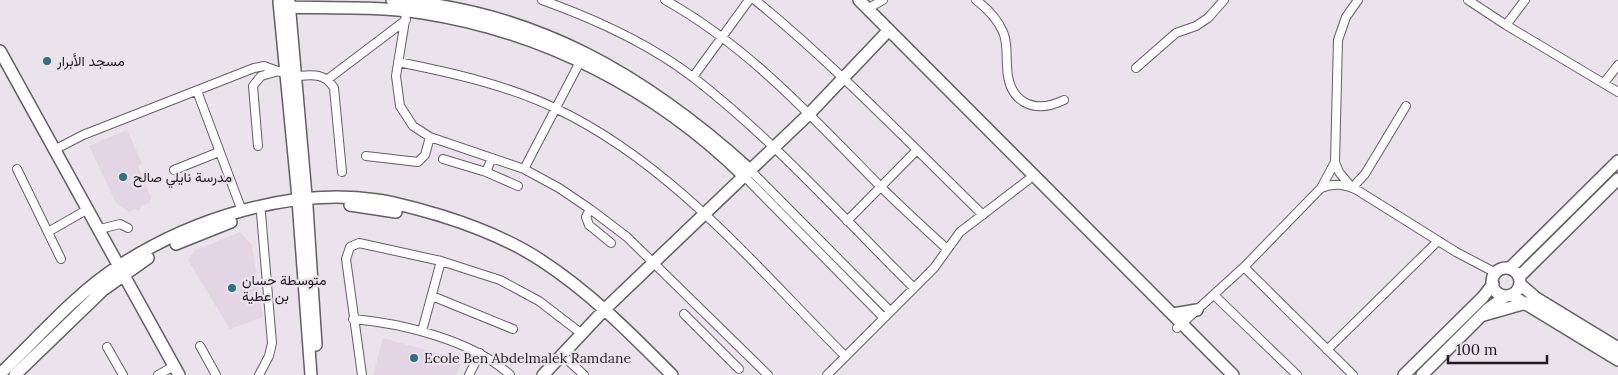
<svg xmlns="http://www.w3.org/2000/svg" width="1618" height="375" viewBox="0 0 1618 375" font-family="Lora,Vazirmatn,serif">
<rect width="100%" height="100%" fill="#ebe3ec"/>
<!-- built -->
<path fill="#e3d5e3" d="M127,130L142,163L138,166L151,197L150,203L141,206L139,211L135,209L129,212L116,203L89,146Z
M240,232L252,245L263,317L230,329L188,260L194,251Z
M383,338L440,354L462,363L456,375H373Z"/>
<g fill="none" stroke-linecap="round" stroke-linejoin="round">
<defs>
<path id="street" d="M542,0C595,19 650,44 694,78C774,140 842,217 914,288
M665,0C749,47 813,118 880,186C901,207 924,228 946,248
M755,0C836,66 908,142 983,215
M976,0C988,9 997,18 1003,32C1008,43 1006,54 1007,66C1008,102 1033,115 1064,100
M1468,0L1506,25L1618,92
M407,8L396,76L400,106L413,126L430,137L524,169L559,188L590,209L627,237L768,375
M867,9L883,0
M1506,25L1525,0
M398,62C453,73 507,85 557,109C672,164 757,268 845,356
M1136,68L1176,33L1196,26L1208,18L1224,0
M296,76C311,75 325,72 334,88L342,172
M693,77L749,0
M328,79L406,20
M1604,83L1618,65
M197,91L242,211
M258,146L253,86L261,76L279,71
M56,149L83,135L254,68L264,66L286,74
M366,156L418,162L425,155L430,137
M492,158L486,172L518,186
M443,159L486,172
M1335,162L1339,172L1352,188L1365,174L1406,106
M17,169L61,259
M524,169L582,58
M174,170L219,152
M750,170L890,311
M744,176L883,317
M1321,188L1335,162L1338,40L1346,17L1358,0
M590,209L586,217L589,225L611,243
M847,221L917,150
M100,229L120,224L128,228
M48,232L88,209
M1244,267L1353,375
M1214,295L1297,375
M432,296L513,329
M684,314L739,369
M353,319C402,323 474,341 510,375
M1177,328L1244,267L1321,188C1334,183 1344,184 1357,190L1456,252L1496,273
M422,331L441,261
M200,346L216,375
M107,347L123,375
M1327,350L1438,241
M561,354L584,375
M158,375L174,366
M259,375L269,356L272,343L261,213
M362,375L346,259L350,247L359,243L441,261L500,280L539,301L582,334
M469,375L480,353
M827,375L934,268L960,232L1028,180"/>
<path id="secondary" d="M392,0C535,10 646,76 750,170
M859,0L1233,375
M279,2L297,187L311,375
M289,2L307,207L316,345
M280,7C327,8 376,6 423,13C545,32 656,90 744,176
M0,51L179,375
M350,205L396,212
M176,244L231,222
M1510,268L1618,161
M1492 282a14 14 0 1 1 28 0a14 14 0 1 1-28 0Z
M1519,277L1618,179
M1520,284L1536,298L1618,348
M1511,295L1618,360
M1173,314L1197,310
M1484,315L1526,303
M0,374C37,339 76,293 119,266C191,219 291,187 377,200C399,203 421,210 442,216C477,227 512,241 542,261C591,293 631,334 672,375
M15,375L103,290L148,258
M543,375L605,309L810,113L888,31
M1404,375L1483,297L1493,284
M1422,375L1488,309L1506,296"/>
</defs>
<!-- street casing -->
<use href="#street" stroke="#645e65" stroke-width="10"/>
<!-- secondary casing -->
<use href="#secondary" stroke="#645e65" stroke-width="14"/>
<!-- street -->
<use href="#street" stroke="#fff" stroke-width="8"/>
<!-- secondary -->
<use href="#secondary" stroke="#fff" stroke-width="11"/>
</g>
<!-- markers -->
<g fill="#2f7183" stroke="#ebe3ec" stroke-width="2">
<circle cx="47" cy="61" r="5"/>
<circle cx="123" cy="177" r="5"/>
<circle cx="232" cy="288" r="5"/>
<circle cx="414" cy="358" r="5"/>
</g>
<g text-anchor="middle" stroke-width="4.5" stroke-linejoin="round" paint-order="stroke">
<!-- poi labels -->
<g font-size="14" fill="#1e1b1e" stroke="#ebe3ec" text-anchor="start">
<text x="57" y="66">مسجد الأبرار</text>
<text x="133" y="182">مدرسة نايلي صالح</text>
<text x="242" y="285">متوسطة حسان<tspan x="242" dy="16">بن عطية</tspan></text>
<text x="424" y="363">Ecole Ben Abdelmalek Ramdane</text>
</g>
</g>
<!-- scale -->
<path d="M1448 355v8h99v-8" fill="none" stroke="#1e1b1e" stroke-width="2.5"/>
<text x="1456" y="355" font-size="15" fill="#1e1b1e" stroke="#ebe3ec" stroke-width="4" paint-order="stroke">100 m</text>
</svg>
